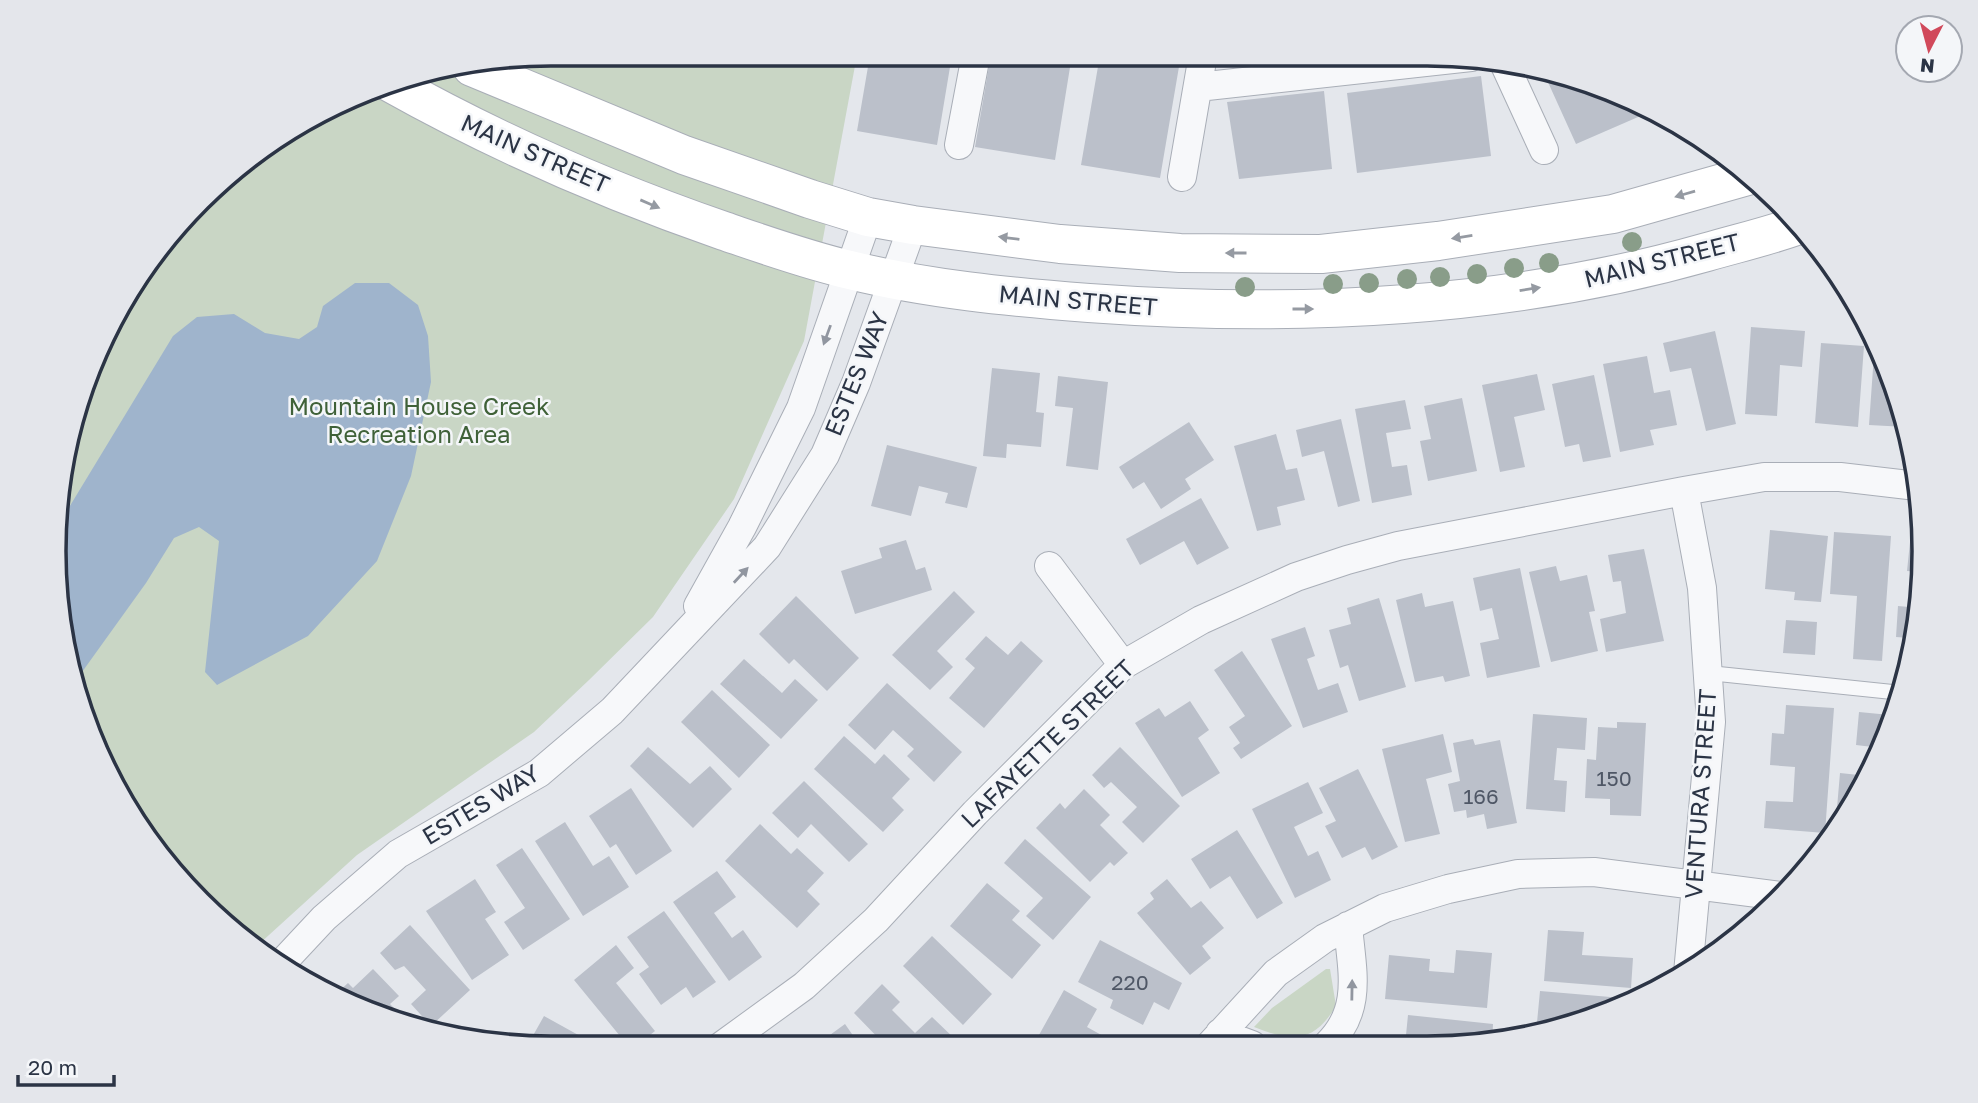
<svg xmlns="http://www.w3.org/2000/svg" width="1978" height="1103" viewBox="0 0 1978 1103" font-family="'Golos Text',sans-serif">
<rect width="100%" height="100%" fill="#e4e7ec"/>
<!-- green -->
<path fill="#c9d6c5" d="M552,54L857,55L804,341L734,499L653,617L589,680L534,732L357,855L258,945L178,880L92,742L55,584L71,423L138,276L248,157L391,81Z
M1326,969H1330L1336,1006C1313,1044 1292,1042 1254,1027L1272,1008Z"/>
<!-- water -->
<path fill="#9fb4cc" d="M355,283H389L418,305L428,336L431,382L411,476L377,561L308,636L217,685L205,672L219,541L199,527L174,538L146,583L77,679L55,584L62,519L173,336L197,317L234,314L265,333L299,339L317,327L323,306Z"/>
<!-- building -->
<path fill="#bbc0ca" d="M870,55H952L937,145L857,131Z
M991,55H1072L1055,160L975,147Z
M1100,55H1181L1160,178L1081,165Z
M1542,69L1556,71L1642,107L1645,114L1576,144Z
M1481,76L1491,156L1357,173L1347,93Z
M1324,91L1332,169L1239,179L1227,102Z
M1751,327L1805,331L1802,367L1780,365L1777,416L1745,414Z
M1715,331L1736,424L1706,431L1691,368L1670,372L1663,343Z
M1875,340L1907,422L1906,427L1869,425Z
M1821,343L1864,346L1858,427L1815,423Z
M1647,356L1654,393L1670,390L1677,425L1650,430L1654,445L1620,452L1603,364Z
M992,368L1040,373L1036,412L1044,413L1041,447L1007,444L1006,458L983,456Z
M1537,374L1545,410L1514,417L1525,467L1500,472L1482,385Z
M1594,375L1611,457L1583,462L1579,444L1565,447L1552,384Z
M1058,376L1108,382L1098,470L1066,466L1073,408L1055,406Z
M1462,398L1477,471L1428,481L1420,441L1431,439L1424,406Z
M1405,400L1411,429L1386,433L1392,467L1407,465L1412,495L1372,503L1355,409Z
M1341,419L1360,501L1338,507L1324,451L1302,457L1296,430Z
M1189,422L1214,460L1185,479L1191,489L1161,509L1144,482L1133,489L1119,467Z
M1276,434L1286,470L1297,468L1305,500L1277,507L1281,525L1257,531L1234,446Z
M887,445L977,467L967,508L945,503L948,493L919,486L911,516L871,506Z
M1201,498L1229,548L1197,565L1184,541L1140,565L1126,539Z
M1770,530L1828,536L1821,602L1794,600L1795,592L1765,589Z
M1834,532L1891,536L1882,661L1853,659L1857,596L1830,594Z
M906,540L916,570L925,567L932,590L855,614L841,571L882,558L879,548Z
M1910,542L1922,543L1921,572L1907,571Z
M1644,549L1664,641L1606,652L1600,619L1626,613L1621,581L1613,582L1608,555Z
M1556,566L1560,581L1587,575L1595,611L1589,612L1598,651L1551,662L1529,572Z
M1520,568L1540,667L1487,678L1480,643L1499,639L1492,608L1480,611L1473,578Z
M954,591L975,612L937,651L953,667L930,690L892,655Z
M1422,593L1425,607L1453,601L1470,676L1445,682L1443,676L1415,682L1396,600Z
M796,596L859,658L827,691L794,659L789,664L759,634Z
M1379,598L1406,687L1359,701L1348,665L1340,668L1329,630L1351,624L1347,608Z
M1898,606L1920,608L1910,659V638L1896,637Z
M1786,620L1817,622L1815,655L1783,653Z
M1305,627L1315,656L1307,659L1318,690L1338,683L1348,712L1303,728L1271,639Z
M986,636L1008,655L1021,641L1043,661L984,728L949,698L975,668L965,659Z
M1242,651L1292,726L1241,759L1233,748L1240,743L1229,727L1245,716L1214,670Z
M744,659L782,693L795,679L818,700L781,739L720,684Z
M887,683L962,752L934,782L907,756L914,749L893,730L875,750L848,725Z
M712,690L770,745L739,778L681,722Z
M1190,701L1209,730L1198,738L1220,773L1182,797L1135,723L1159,708L1165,717Z
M1786,705L1834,708L1825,833L1764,828L1766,801L1793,802L1795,767L1770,765L1772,733L1784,734Z
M1859,712L1890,715L1889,730L1881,748L1856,745Z
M1533,714L1587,718L1585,750L1557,748L1554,780L1567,781L1565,812L1526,809Z
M1617,722L1646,723L1641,816L1610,815V799L1585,798L1587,759L1596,760L1598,727L1617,728Z
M1443,734L1452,772L1426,779L1440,834L1405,842L1382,749Z
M844,736L875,764L884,754L910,779L892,798L904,810L883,832L814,769Z
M1473,739L1475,745L1500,740L1517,823L1487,829L1484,814L1467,818L1466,810L1454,812L1448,784L1460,781L1453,743Z
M648,747L690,784L710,766L732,789L693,828L630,766Z
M1120,747L1180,806L1143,843L1122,822L1137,807L1111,782L1104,788L1092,775Z
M1358,769L1398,847L1372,860L1365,847L1342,858L1325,826L1336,821L1319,788Z
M1840,773L1868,776L1857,800L1835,831Z
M804,781L868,844L849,862L811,824L798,838L772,813Z
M1308,782L1323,813L1294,827L1308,856L1318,851L1331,880L1295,898L1252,809Z
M631,788L672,851L636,875L616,844L610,848L589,816Z
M1084,789L1110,815L1100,825L1128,853L1114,866L1110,862L1090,882L1036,828L1060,803L1065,809Z
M565,822L593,866L609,856L629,887L583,916L535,841Z
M760,824L791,854L797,848L824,873L807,891L820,904L797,928L725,861Z
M1237,830L1283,903L1257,919L1230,876L1210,889L1191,859Z
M1025,839L1091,897L1053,940L1026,916L1043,898L1004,863Z
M522,848L570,919L523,950L504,922L525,908L496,865Z
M717,871L736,897L714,913L732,938L743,930L762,957L729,981L673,902Z
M475,879L496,912L485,919L509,955L472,980L426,911Z
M1167,879L1191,908L1201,901L1224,928L1202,946L1211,958L1190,975L1137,913L1154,899L1150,893Z
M987,883L1020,911L1012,920L1041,945L1012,979L950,926Z
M664,911L716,982L693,998L686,987L661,1005L639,974L649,967L627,937Z
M410,925L470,990L431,1026L411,1004L426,990L404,966L395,970L380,953Z
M1548,930L1584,932L1582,955L1633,958L1631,988L1544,981Z
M932,936L992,994L963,1025L903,966Z
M1100,940L1182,983L1169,1010L1154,1002L1143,1025L1110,1008L1113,1000L1078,982Z
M616,945L634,968L616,983L655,1031L635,1047H629L574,980Z
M1456,950L1492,953L1487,1008L1385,999L1389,955L1430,959L1429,971L1454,973Z
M373,969L399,996L390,1004L414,1028L335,995L348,983L353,988Z
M882,984L900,1002L892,1010L915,1033L932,1017L956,1040L950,1046L887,1047L854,1013Z
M1064,990L1097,1009L1087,1027L1114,1042L1118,1035L1137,1046H1059L1039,1035Z
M1540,991L1634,999L1633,1002L1616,1011L1536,1033Z
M1408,1015L1493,1024L1492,1044L1405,1045Z
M544,1016L600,1047L526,1048Z
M845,1024L861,1047H822L819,1043Z"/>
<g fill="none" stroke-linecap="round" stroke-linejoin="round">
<defs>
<path id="lane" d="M1709,673L1902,693"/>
<path id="street" d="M1504,63L1544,150
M1198,87L1471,57
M959,145L976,55
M1182,177L1203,55
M1684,491L1702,588L1711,722L1688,973
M1049,566L1123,665
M698,606L742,527L801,408L868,217
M281,964L324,918L398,854L539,773L612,711L767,547L825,455L856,383L913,225
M1220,1033L1252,1045
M1210,1045L1276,973L1325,938L1385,908L1448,889L1518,874L1594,872L1781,896
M1327,1045C1363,1010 1352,972 1348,926
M720,1047L804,986L876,920L975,813L1123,665L1201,620L1296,577L1347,560L1398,546L1684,491L1764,477H1840L1917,486"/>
<path id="secondary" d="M472,67L684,155L810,199L868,217L913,225L1060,244L1180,253L1321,254L1438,241L1613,214L1751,175
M389,82C496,142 608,191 724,231C765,245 807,260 850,270C927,289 1010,297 1089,303C1296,318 1507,309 1707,252C1738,243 1769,236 1799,225"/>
</defs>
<!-- lane casing -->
<use href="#lane" stroke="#a9aeb7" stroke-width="16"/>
<!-- street casing -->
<use href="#street" stroke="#a9aeb7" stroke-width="30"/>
<!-- secondary casing -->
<use href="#secondary" stroke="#a9aeb7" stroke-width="40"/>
<!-- lane -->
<use href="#lane" stroke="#f7f8fa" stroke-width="14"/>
<!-- street -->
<use href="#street" stroke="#f7f8fa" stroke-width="28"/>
<!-- secondary -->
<use href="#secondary" stroke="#fff" stroke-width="38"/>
</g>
<!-- trees -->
<g fill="#899d89">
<circle cx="1632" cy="242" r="10"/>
<circle cx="1549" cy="263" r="10"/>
<circle cx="1514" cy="268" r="10"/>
<circle cx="1477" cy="274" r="10"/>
<circle cx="1440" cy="277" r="10"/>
<circle cx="1407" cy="279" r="10"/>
<circle cx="1369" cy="283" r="10"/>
<circle cx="1333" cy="284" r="10"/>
<circle cx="1245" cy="287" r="10"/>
</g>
<!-- one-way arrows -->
<defs><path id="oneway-solid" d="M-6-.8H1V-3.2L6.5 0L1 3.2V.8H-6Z" transform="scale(1.75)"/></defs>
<g fill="#959aa2">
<use href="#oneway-solid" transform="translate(1685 194) rotate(164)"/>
<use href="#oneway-solid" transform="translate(650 204) rotate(23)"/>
<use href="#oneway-solid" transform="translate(1462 237) rotate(171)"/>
<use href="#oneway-solid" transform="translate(1009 238) rotate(-173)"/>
<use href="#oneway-solid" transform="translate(1236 253) rotate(-180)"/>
<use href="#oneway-solid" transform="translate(1530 289) rotate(-9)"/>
<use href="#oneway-solid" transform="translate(1303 309)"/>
</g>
<g fill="#9196a0">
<use href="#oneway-solid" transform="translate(827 335) rotate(110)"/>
<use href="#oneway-solid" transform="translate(741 575) rotate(-47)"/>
<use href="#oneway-solid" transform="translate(1352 990) rotate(-89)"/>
</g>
<g text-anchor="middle" stroke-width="5" stroke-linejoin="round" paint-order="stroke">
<!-- number labels -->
<g font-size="21" fill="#4f5766">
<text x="1614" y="786">150</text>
<text x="1481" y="804">166</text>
<text x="1130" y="990">220</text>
</g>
<!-- street labels -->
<g font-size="24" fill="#2b3445" stroke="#f4f6f9">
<text transform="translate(535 154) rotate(24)" y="8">MAIN STREET</text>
<text transform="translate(1662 261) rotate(-14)" y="8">MAIN STREET</text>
<text transform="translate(1078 301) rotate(5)" y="8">MAIN STREET</text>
<text transform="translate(857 374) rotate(-68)" y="8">ESTES WAY</text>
<text transform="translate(1048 744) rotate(-44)" y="8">LAFAYETTE STREET</text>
<text transform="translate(1701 794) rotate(-86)" y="8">VENTURA STREET</text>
<text transform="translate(481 805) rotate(-31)" y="8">ESTES WAY</text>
</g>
<!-- park labels -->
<g font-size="24" fill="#3f6138" stroke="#f4f6f9">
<text x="419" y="415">Mountain House Creek<tspan x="419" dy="28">Recreation Area</tspan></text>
</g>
</g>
<!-- crop -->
<path d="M0 0H1978V1103H0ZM551 66H1427A485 485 0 0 1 1912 551V551A485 485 0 0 1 1427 1036H551A485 485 0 0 1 66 551V551A485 485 0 0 1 551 66Z" fill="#e4e6eb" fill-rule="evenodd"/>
<path fill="none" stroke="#2b3445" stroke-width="3.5" d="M551 66H1427A485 485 0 0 1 1912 551V551A485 485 0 0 1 1427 1036H551A485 485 0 0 1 66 551V551A485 485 0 0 1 551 66Z"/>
<!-- north arrow -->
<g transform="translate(1929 49) rotate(186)"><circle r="33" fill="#f4f6f9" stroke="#a4a8b1" stroke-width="2"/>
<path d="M0-5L12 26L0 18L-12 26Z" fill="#d1495b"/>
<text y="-10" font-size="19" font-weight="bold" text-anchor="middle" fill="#2b3445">N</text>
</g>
<!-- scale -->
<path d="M18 1075v10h96v-10" fill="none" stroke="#2b3445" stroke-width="3.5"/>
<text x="28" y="1075" font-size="21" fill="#2b3445" stroke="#f4f6f9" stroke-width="5" paint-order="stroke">20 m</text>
</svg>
